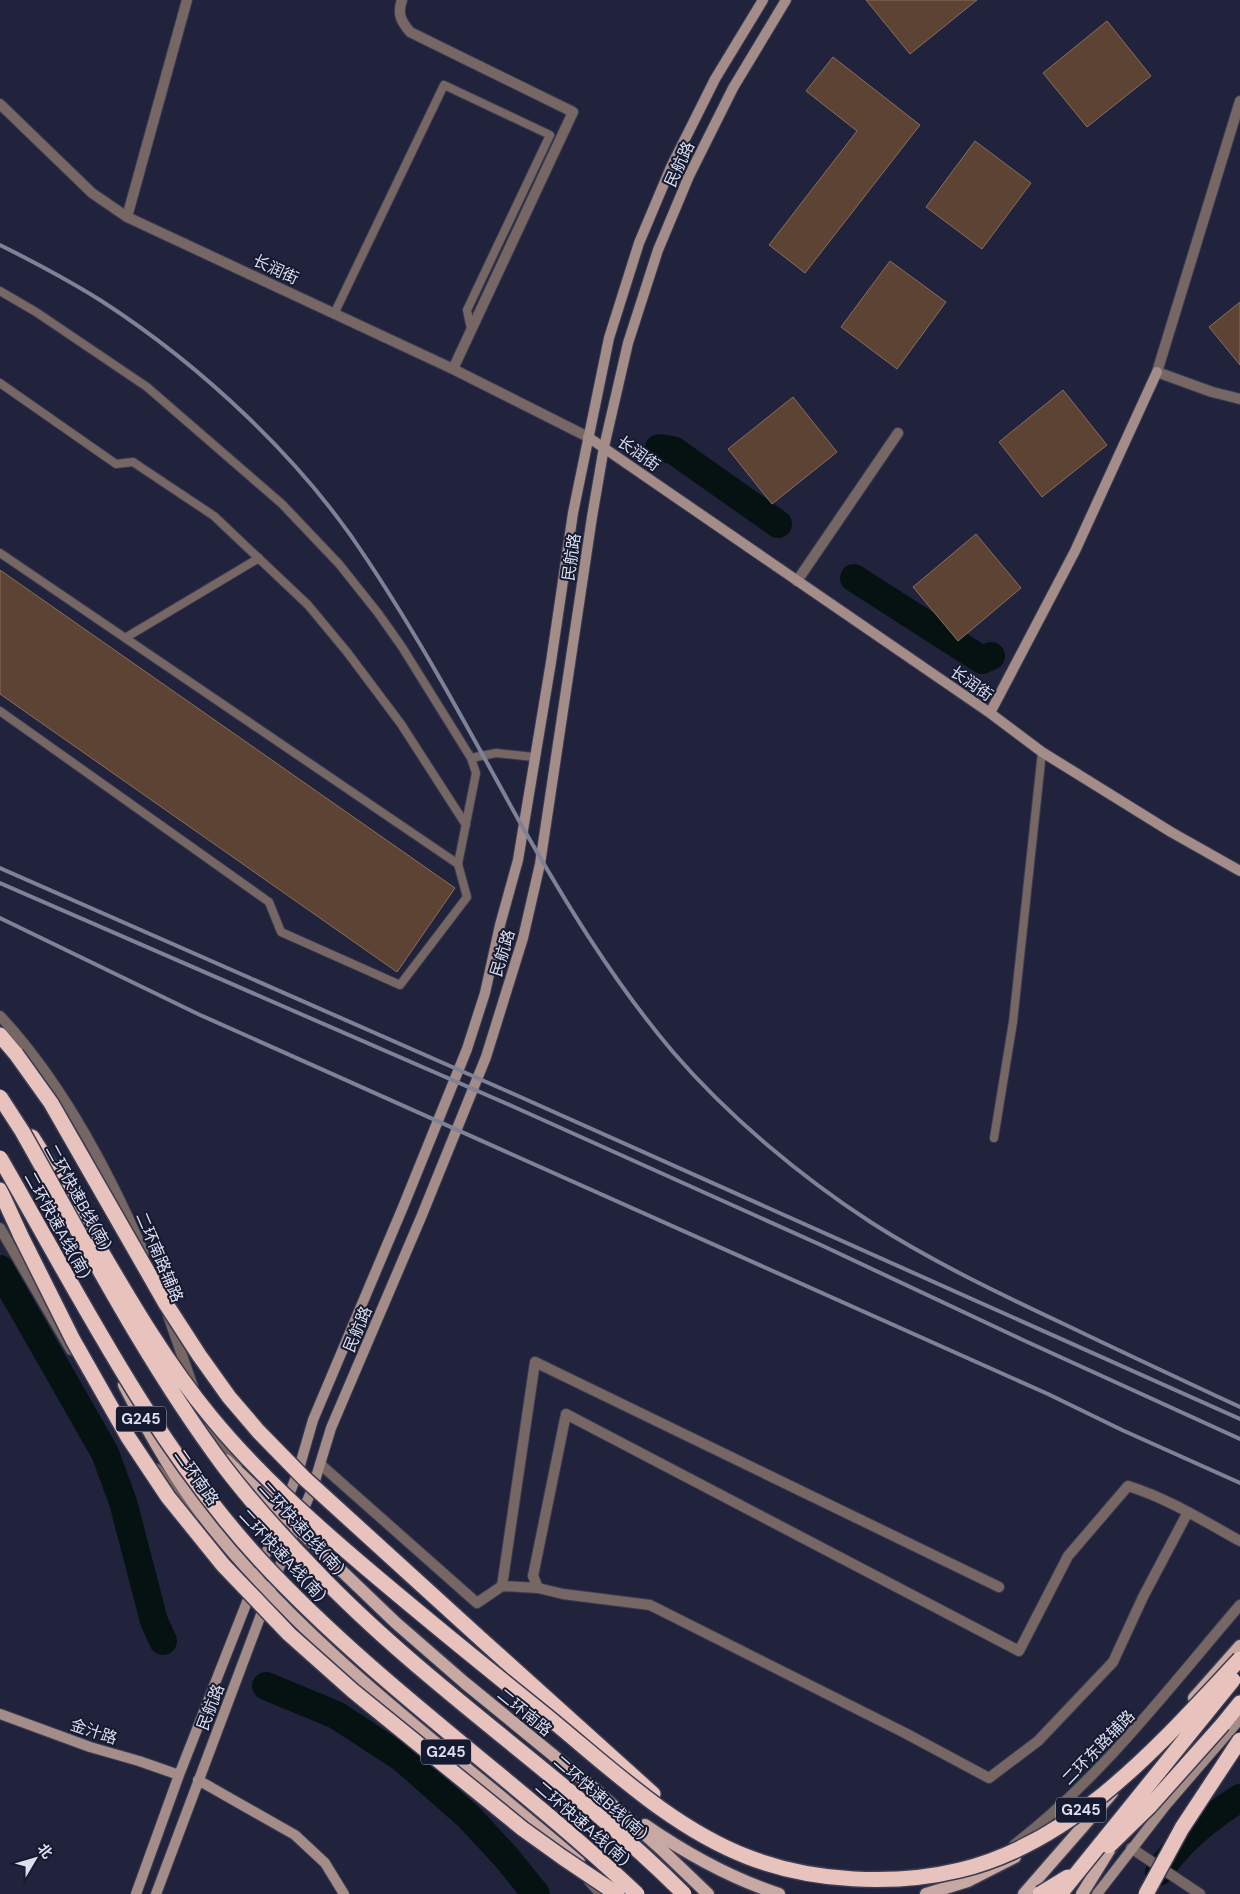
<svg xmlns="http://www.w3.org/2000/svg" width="1240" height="1894" viewBox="0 0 1240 1894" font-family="'DM Sans','Noto Sans SC',sans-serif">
<rect width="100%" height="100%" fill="#20233b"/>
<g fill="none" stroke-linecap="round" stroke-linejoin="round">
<!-- river -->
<path stroke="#061212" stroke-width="28" d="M659,448L673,450L778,524
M854,578L982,660L991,656
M0,1269L105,1453L123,1502L154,1621L163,1641
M266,1686L336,1715L402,1758L469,1817L506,1857L536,1894
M1159,1872C1179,1841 1209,1818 1240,1798"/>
</g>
<!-- building -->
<path fill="#5d4333" stroke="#8b6e5d" d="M866,0H977L910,54Z
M1107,21L1151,76L1087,127L1043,73Z
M833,57L920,125L805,273L769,245L857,131L806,91Z
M975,141L1031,183L982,249L926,207Z
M890,261L946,302L897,369L841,327Z
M1240,302V365L1209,327Z
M1063,390L1107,445L1042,497L999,442Z
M793,397L837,452L772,504L728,449Z
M976,534L1021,588L958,641L913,587Z
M0,570L455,888L397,972L0,694Z"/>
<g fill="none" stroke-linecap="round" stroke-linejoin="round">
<defs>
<path id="lane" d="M0,291L36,312L147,387L282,504L339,564L378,613L402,647L471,758L476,773L458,864L467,897L400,985L281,932L269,902L0,711
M335,312L444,85L550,135L467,310L471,329
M0,383L116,464L133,462L214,516L308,605L347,652L401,724L466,825
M0,553L458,864
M125,638L259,558
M471,758L496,753L534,757
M994,1138L1013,1022L1042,752"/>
<path id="street" d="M402,0C397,14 401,21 410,32L573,112L453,369
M1240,101L1157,372L1212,392L1240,399
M0,104L92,193L127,217L453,369L588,437
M127,217L187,0
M797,581L898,433
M0,1016C60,1080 109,1172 144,1253
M0,1228L71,1350
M168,1315L193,1387
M210,1425L237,1465
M320,1464L477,1603L502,1586L535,1362L999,1587
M157,1469L196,1515
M1188,1512L1143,1597L1113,1662L1038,1741L989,1778L905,1733L650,1605L563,1594L538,1588L533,1576L566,1414L1019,1651L1068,1556L1128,1486C1167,1498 1204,1521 1240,1541
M502,1586L538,1588
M1014,1845C1102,1777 1168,1689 1240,1605
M1131,1848L1200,1894
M589,1881L601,1894"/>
<path id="secondary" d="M588,437L990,713L1042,752L1171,832L1240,871
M990,713L1075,551L1157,372
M0,1714L90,1747L139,1761L179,1775
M198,1780L295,1835L325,1863L344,1894
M136,1894L179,1775L298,1472L313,1420L403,1207L467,1049L485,993L500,925L518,860L551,662L573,513L609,338L639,243L671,167L715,79L763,0
M156,1894L274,1580L313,1487L331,1428L422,1215L486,1057L523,938L540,864L592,517L604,447L628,343L658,250L689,176L733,88L786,0
M1097,1894L1166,1805L1240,1719"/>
<path id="primary" d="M124,1385C149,1434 176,1482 211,1526C316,1657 453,1753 579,1862
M226,1460L396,1623L465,1683L597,1791L660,1848L708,1894
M1194,1698L1240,1646
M645,1825C687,1854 730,1878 779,1894
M926,1894L968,1881L1015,1857
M1024,1894L1112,1793
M1082,1894L1116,1839"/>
<path id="highway" d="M0,1035L16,1054
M32,1137L70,1197L97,1244
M0,1190L21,1236
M482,1640L653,1794
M1223,1724L1240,1703"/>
</defs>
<!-- lane casing -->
<use href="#lane" stroke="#3a3d54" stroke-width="10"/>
<!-- street casing -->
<use href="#street" stroke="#3a3d54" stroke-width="12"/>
<!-- secondary casing -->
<use href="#secondary" stroke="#3a3d54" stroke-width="12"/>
<!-- primary casing -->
<use href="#primary" stroke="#3a3d54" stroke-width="15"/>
<!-- highway casing -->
<use href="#highway" stroke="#3a3d54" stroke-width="18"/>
<!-- lane -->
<use href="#lane" stroke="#766764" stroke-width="8"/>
<!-- street -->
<use href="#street" stroke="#766764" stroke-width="10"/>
<!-- secondary -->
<use href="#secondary" stroke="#a48c88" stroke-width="10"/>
<!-- primary -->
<use href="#primary" stroke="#c8a8a3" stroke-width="12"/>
<!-- highway -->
<use href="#highway" stroke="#e8c2bc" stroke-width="15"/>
<!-- rail -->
<path stroke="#7f8296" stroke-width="4" d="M0,245C34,262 68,280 100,300C201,365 303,460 368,561C423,644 470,732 518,819C564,900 612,980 673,1052C728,1116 801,1177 872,1223C933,1262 1000,1294 1066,1325C1124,1353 1182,1380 1240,1407
M0,868L516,1095L1240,1419
M0,883L512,1106L821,1245L1023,1340L1240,1439
M0,918L198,1014L1048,1394L1122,1430L1240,1483"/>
<defs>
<path id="highway-bridge" d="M16,1054L51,1103L166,1304L199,1355L229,1397L258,1431L304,1478L482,1640
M0,1097L22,1131C86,1244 145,1360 223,1465C251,1502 282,1536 314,1569C427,1688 568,1778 684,1894
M0,1158C80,1296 151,1441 260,1560C376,1685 514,1778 637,1894
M21,1236L73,1340L128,1437L168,1497L223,1565L289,1634L353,1691L523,1829L562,1857L617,1894
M97,1244C132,1304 167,1364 211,1417C257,1473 311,1521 365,1567C424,1617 483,1665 543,1713C607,1765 670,1827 748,1857C812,1882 894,1886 960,1870C1076,1842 1161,1743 1240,1659
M1109,1846L1149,1807L1223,1724
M1040,1894L1068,1877
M1060,1894L1233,1680
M1146,1894L1182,1828L1240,1740"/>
</defs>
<!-- highway-bridge casing -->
<use href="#highway-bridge" stroke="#3a3d54" stroke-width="18" stroke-linecap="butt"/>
<!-- highway-bridge -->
<use href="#highway-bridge" stroke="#e8c2bc" stroke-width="15"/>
</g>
<g text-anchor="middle" stroke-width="4" stroke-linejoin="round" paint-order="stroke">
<!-- shield labels -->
<g fill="#161a31" stroke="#a1a4b6" stroke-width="1">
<rect x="116" y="1406.5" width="50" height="25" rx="4"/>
<rect x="421" y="1739.5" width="50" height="25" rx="4"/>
<rect x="1056" y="1797.5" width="50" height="25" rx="4"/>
</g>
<g font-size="15" font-weight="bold" fill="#dcdfef">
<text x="141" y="1424">G245</text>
<text x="446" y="1757">G245</text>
<text x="1081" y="1815">G245</text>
</g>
<!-- street labels -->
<g font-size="16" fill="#dcdfef" stroke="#161a31">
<text transform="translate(679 164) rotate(-65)" y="6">民航路</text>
<text transform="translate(276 269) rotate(25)" y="6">长润街</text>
<text transform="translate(639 453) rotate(35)" y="6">长润街</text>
<text transform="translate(571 557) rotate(-82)" y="6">民航路</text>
<text transform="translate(972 683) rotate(35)" y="6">长润街</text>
<text transform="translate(502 953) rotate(-73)" y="6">民航路</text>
<text transform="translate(79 1197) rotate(61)" y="6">二环快速B线(南)</text>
<text transform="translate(58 1225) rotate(61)" y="6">二环快速A线(南)</text>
<text transform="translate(160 1257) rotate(67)" y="6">二环南路辅路</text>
<text transform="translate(357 1329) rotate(-67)" y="6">民航路</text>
<text transform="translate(197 1477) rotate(55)" y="6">二环南路</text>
<text transform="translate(302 1528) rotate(48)" y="6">二环快速B线(南)</text>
<text transform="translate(283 1555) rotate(47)" y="6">二环快速A线(南)</text>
<text transform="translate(210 1707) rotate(-69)" y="6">民航路</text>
<text transform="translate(525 1712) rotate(39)" y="6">二环南路</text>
<text transform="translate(94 1731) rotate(18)" y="6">金汁路</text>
<text transform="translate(1098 1747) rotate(-46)" y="6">二环东路辅路</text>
<text transform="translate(601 1797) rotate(41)" y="6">二环快速B线(南)</text>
<text transform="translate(583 1823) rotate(41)" y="6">二环快速A线(南)</text>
</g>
</g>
<!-- north arrow -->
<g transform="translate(35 1859) rotate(52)" stroke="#161a31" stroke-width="4" paint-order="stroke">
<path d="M0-4L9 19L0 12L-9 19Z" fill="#dcdfef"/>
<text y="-8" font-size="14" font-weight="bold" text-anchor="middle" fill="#dcdfef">北</text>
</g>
</svg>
